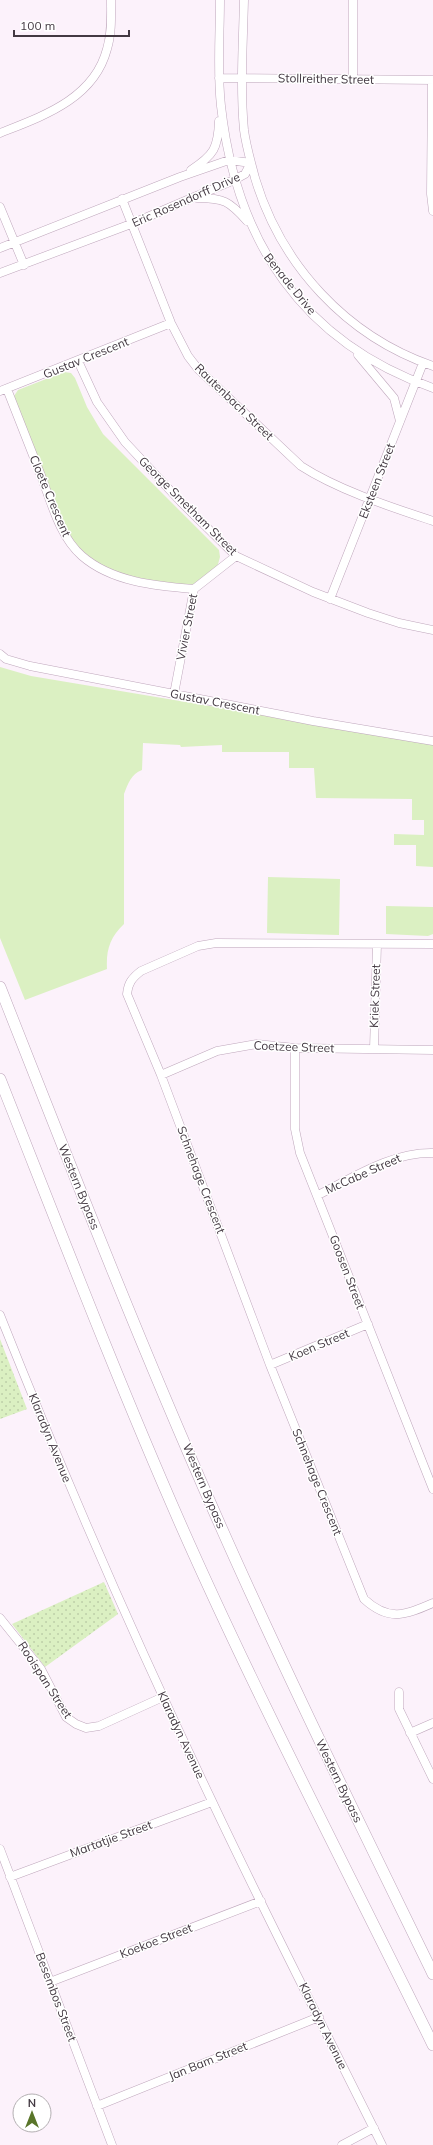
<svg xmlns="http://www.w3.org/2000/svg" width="433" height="2145" viewBox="0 0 433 2145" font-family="Mulish,sans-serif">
<defs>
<pattern id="grass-dots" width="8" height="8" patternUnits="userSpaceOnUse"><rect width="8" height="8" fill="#dbf0c2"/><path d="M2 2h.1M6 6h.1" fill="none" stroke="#bdcfa8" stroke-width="1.8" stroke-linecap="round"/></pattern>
</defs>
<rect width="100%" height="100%" fill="#fcf2fb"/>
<!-- grass -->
<path fill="url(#grass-dots)" d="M0,1339L27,1409L0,1419Z
M104,1582L118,1614L45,1667L12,1624Z"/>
<!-- green -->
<path fill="#dbf0c2" d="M64,372L71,373L75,378L87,407L103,434L219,550L220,557L217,568L191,586H176L111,572L78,550L64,529L14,396L18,390Z
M0,667L31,676L430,743L433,745V867L416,866V845H394V834L424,835V820H412V799L316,798L314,768H289V752H222V745L181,747L180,745L143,743L142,770C131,774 128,784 124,794V924C110,937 106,950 107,969L25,1000L0,938Z
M268,877L340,879L339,935L267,933Z
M386,906L433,907V934L428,936L386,934Z"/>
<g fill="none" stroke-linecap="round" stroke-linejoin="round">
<defs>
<path id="minor" d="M220,0C220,35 217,71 221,106C236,241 302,342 433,388
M244,0C243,43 240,87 244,130C246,146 251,162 255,178C281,265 346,336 433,366
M353,0V79
M219,78L433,80
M432,80L431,194L433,211
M0,133C43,116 94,99 107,49C112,33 111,16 111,0
M191,170C214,155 218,148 219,121
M197,198C224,198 229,201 247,221
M122,199L171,323L188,356L198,369L301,466C338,490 391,507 433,521
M0,207L24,265
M0,248L180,177L229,160L251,163
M0,273L131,224L234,180L245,174L251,163
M358,355L394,398L400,421
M78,361L97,402L125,442L181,502L236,556L313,592L368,613L399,623L433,630
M7,389C18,417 29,445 40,473C51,501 59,536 82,556C112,582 156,586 194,589
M0,391L171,323
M330,599L423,363
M0,654L6,659L30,666L313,721L433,741
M174,694L194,589L236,556
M433,944L216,943L198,946L141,971C132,978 128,983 127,994L161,1075L270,1365L364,1599C389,1622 405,1615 433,1603
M295,1048V1129L300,1153L433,1489
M374,1049L377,944
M161,1075L217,1051L257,1044L295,1048L433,1050
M318,1195C354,1177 392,1152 433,1153
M0,1315C65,1479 135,1640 211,1799C266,1916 325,2030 382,2145
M270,1365L368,1324
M0,1618L41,1669L66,1717L76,1724L86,1728L99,1726L163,1697
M399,1692V1709L433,1779
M410,1733L433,1723
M0,1849L112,2145
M10,1877L212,1802
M50,1982L261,1901
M97,2106L319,2017
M342,2145L374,2128"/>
<path id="highway" d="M0,987C69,1162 137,1337 213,1509C282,1666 358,1820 433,1974
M0,1079C59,1228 116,1377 180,1523C258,1700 348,1871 433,2045"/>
</defs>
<!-- minor casing -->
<use href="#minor" stroke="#bfa7bc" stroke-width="9"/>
<!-- highway casing -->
<use href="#highway" stroke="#bfa7bc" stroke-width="12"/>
<!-- minor -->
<use href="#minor" stroke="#fff" stroke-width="8"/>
<!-- highway -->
<use href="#highway" stroke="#fff" stroke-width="11"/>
</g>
<g text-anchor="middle" stroke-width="3" stroke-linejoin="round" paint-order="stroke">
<!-- street labels -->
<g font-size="12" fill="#433942" stroke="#fff">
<text transform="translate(326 79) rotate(1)" y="4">Stollreither Street</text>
<text transform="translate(186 200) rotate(-24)" y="4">Eric Rosendorff Drive</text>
<text transform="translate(290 284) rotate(51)" y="4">Benade Drive</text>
<text transform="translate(86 358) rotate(-22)" y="4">Gustav Crescent</text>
<text transform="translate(234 402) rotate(44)" y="4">Rautenbach Street</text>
<text transform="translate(377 481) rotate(-69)" y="4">Eksteen Street</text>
<text transform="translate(50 496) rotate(67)" y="4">Cloete Crescent</text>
<text transform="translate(188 506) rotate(45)" y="4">George Smetham Street</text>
<text transform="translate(187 627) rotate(-79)" y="4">Vivier Street</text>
<text transform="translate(215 702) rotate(11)" y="4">Gustav Crescent</text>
<text transform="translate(375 996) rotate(-88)" y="4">Kriek Street</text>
<text transform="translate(294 1047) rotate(2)" y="4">Coetzee Street</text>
<text transform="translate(363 1174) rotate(-24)" y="4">McCabe Street</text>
<text transform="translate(201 1180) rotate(69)" y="4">Schnehage Crescent</text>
<text transform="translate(79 1187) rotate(68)" y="4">Western Bypass</text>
<text transform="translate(347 1272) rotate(69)" y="4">Goosen Street</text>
<text transform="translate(319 1345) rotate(-23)" y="4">Koen Street</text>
<text transform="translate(50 1438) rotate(68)" y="4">Klaradyn Avenue</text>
<text transform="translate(317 1482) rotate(68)" y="4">Schnehage Crescent</text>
<text transform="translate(204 1486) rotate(67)" y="4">Western Bypass</text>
<text transform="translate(45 1680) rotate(57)" y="4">Rooispan Street</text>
<text transform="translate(181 1735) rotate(65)" y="4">Klaradyn Avenue</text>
<text transform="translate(339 1781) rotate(64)" y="4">Western Bypass</text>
<text transform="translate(111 1839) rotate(-20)" y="4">Martatjie Street</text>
<text transform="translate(156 1941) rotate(-21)" y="4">Koekoe Street</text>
<text transform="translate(56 1997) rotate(69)" y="4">Besembos Street</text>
<text transform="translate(323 2026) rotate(64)" y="4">Klaradyn Avenue</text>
<text transform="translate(208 2061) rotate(-22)" y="4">Jan Bam Street</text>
</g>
</g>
<!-- north arrow -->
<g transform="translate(32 2113)"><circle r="19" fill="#ffffff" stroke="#b4b0b3"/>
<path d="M0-3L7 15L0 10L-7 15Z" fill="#59752a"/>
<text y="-6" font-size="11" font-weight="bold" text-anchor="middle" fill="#433942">N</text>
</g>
<!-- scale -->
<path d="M14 30v6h115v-6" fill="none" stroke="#433942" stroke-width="2"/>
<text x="20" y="30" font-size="12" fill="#433942" stroke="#ffffff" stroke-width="3" paint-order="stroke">100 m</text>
</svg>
